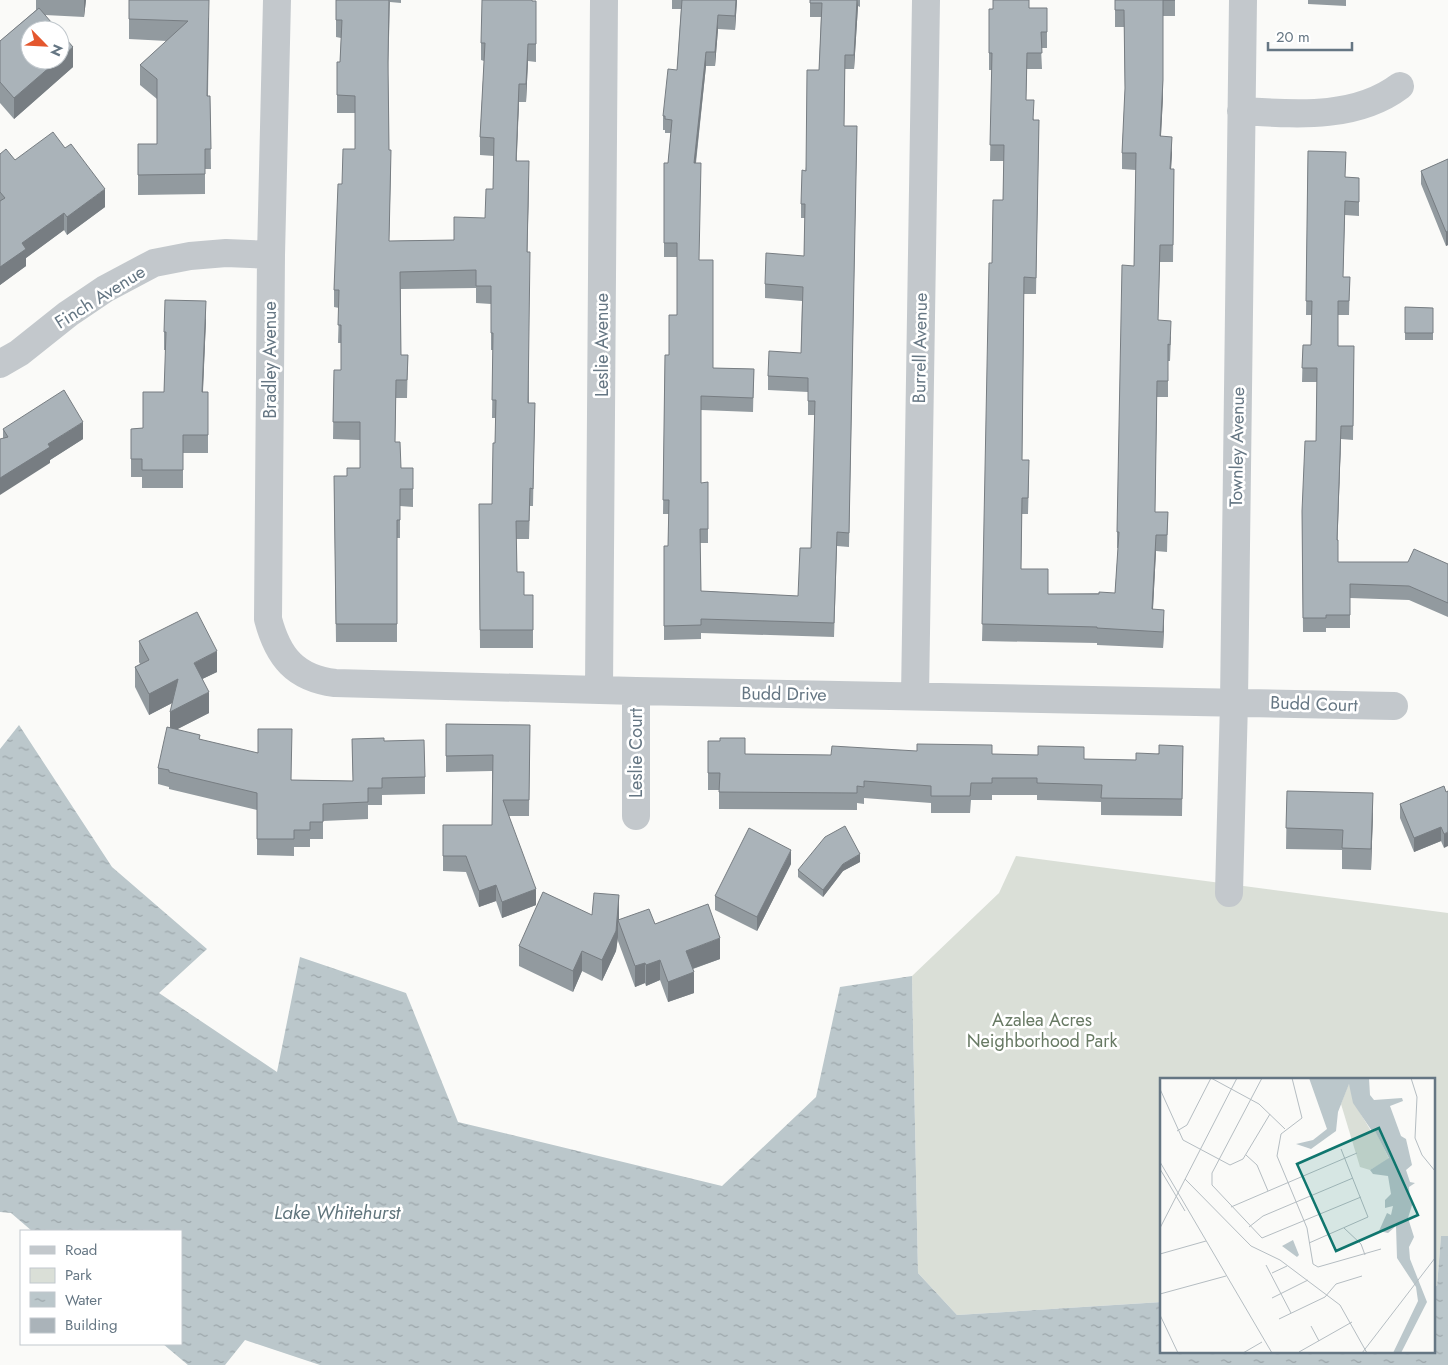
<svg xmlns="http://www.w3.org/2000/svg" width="1448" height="1365" viewBox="0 0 1448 1365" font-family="Jost,sans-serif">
<defs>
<pattern id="water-ripples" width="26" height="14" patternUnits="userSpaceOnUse" patternTransform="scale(1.25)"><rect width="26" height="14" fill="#bbc7cb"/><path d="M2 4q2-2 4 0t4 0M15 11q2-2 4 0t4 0" fill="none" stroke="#9ca6aa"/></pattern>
</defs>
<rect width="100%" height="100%" fill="#fafaf8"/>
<!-- green -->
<path fill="#dadfd7" d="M1016,856L1448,913V1236L1441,1237L1437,1286H1434V1079H1162V1302L957,1315L918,1273L912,976L999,893Z"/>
<!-- water -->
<path fill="url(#water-ripples)" d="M19,725L112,867L207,949L159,993L277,1072L300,957L406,993L458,1122L722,1186L816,1097L840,987L912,976L918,1273L957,1315L1162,1302V1351H1434V1286H1437L1441,1236H1448V1365H320L245,1340L225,1365H188L163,1344H181V1231H32L11,1213L0,1212V749Z"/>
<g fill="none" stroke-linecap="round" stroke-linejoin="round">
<!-- street -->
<path stroke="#c3c8cc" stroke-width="28" d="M277,0L271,255L268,619C278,657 295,678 335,683L636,691L1394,706
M1241,111C1294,114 1355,120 1400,86
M0,364L19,353L68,314L105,289L154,263L190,256L226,253L271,255
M599,690L604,0
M915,696L926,0
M636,816V691
M1229,893L1234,702L1243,0"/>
</g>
<!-- wall -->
<path fill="#929a9f" d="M36,0H86L84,17L45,15L73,67L14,119L0,103V41L36,10Z
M336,0H401V3L390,2L388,74L389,150L391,168L389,241L454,240L485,218L493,189L494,156L480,155V137L484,61L481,60V43L533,1H536V62L528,61L526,102H519L516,161L529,179L527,252L529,403H535L533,506H530L529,539H516L517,572L524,595H533V648H480L479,504H492L496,418H492L493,350H491V304L476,303V288L401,289V355H408L407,398H396L395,442L401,468H413V507L400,506V538H397V642H336L334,476H347L360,468V440L333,439L334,370H341V343H338L339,308L334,307V290L342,184L355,149V113H337V62H340L341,38L336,37Z
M672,0H737L735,30L718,29L715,66H706L696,163L699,260L713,368L754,369L753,412L701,410V483L708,496V543H700L701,591L798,596L811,548L815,415H808V392L768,390V376L801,353L802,301L765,298V284L804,256L805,218H801V204L819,70L821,17H810V0H860V7L858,6L854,69H845L844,126H857L849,547L837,546L834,637L701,633V639L664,640V546H668L669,514H663L665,355H669L677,315V257H664V163H668L671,133H665V130H663V116L677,70L681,9H672Z
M1115,0H1175V16H1163V96L1161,136L1172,153L1171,169H1174L1173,262H1160L1158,320L1171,337L1170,361H1168V397H1157L1155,512H1168L1167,552L1156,551L1153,609L1164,626L1163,648L1097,645V643L982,641L992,263L1003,200L1004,161H990L992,70H989V9L1047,8V48H1041L1042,69H1027L1026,100L1034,120H1039L1036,294H1024L1022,460L1029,477L1028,514H1022L1021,569L1048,594L1115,593L1118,548H1117V532L1134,266L1136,170L1122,169V153L1125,90L1124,27H1115Z
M1308,0H1346V6L1308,4Z
M209,18L208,96H210L211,169H205V194L138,195V144H157V99L140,85V65L167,41L129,39V19Z
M1308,151L1345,177L1359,178V216L1345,215L1343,277H1350L1349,315H1338V346L1354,360L1353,440L1341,439L1337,540L1338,562L1448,564V617L1409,600L1350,598V628H1326V632H1303L1302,511L1316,441L1317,382H1302L1303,345H1311L1312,315H1306Z
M0,154L15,160L105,207L67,235L64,230L26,258V266L0,285Z
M1448,159V245L1446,246L1421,184V171Z
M1405,307L1433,308V340H1405Z
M206,319L203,392H208V453H183V488H142V477H131V429L143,428L164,392L166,350H164V332Z
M3,429L83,439L50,460V463L3,438Z
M139,641L217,672L202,679L209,713L177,729L292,780L353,781L352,739L384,741L425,777V794L382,795V805H368V819L323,821V839H310V847H294V856L257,855V810L169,789V787L158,784V768L170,728L172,703L149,715L135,687V667L140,664L139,662Z
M446,724L530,725L529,816H509L536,905L502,918L496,901L479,907L466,872L443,871V825H492V771L446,772Z
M708,741L745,754L831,755L917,751L1084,759L1136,760L1183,746L1182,816L1101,815V802L1037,800V795H992V800H971L970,813H931V803L864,798V804L857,803V810L719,809V790H708Z
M1287,791L1373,813L1371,870L1342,869V850L1286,849Z
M1446,792L1444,848L1441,841L1414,852L1400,818V804Z
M860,862L843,871L823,897L798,877V870Z
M791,864L757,931L715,910V896Z
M592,915H619V920L720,959L693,969L694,993L668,1002L660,980L646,986L645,983L635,987L618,941V937L616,951L602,981L582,971L573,992L519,966V946Z"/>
<!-- shaded-wall -->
<path fill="#777d82" d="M84,0H86L84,17Z
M736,0H737L735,30V16Z
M857,0L858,6L854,69V55Z
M718,15V29L715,66V52Z
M528,44V61L526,102V84Z
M73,47V67L14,119V98L58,60H60V58Z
M706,52V66L694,177V163Z
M1163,80V96L1160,153V136Z
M519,84V102L516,179V161Z
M1172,137V153L1170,185V169Z
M529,161V179L527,270V252Z
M105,189V207L67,235V217Z
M64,213V230L26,258V266L0,285V267L22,243Z
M1448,231V245L1446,246V232Z
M206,301V319L202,410V392Z
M83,422V439L50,460V463L0,495V478L48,444Z
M1341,426V439L1337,554V540Z
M1156,535V551L1152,626V609Z
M1164,610V626L1163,648V632Z
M217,651V672L194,683V663Z
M178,679V700L149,715V694Z
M209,692V713L170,733V712Z
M1373,793V813L1371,870V849Z
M1441,827V841L1414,852V838Z
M1448,832V846L1444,848V834Z
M791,850V864L757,931V917Z
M860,854V862L843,871L823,897V890L843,864Z
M496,885V901L479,907V891Z
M536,889V905L502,918V902Z
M619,895V923L618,920V937L616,951L602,981V960Z
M720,938V959L686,971V951Z
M582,951V971L573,992V971Z
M660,960V980L646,986V965Z
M645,963V983L635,987V966Z
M694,972V993L668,1002V982Z"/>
<!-- building -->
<path fill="#aab3b9" stroke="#777d82" d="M129,0H209L207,96H210L211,149H205V174L138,175V144H157V79L140,65L188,21L129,19Z
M336,0H389L388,62L389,150H391L389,241L454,240V217L485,218L486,189H493L494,138L480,137L485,43H481L482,0H532V1H536V44H528L526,84H519L516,161H529L527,252H530L528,403H535L533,489L530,488L529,521H516L517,572H524V595H533V630H480L479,504H492L493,443H495L496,400H492L493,333H491V286H476V270L400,272L401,355H408L407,380H396L395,442H400L401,468H413V489H400V520H397V624H336L334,476H347V468H360V422H333L334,370H341V325H338L339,290H334L338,184H342L343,149H355V96L337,95V62H340L342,20H336Z
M682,0H736L735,16L718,15L715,52H706L694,163H701L699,260H713V368L754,369L753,398L701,396V483L708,482V529H700L701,591L798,596L800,548H811L815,401H808V378L768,376L769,351L801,353L803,287L765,284L766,253L804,256L805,204H801L802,170L806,171L807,70H819L822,3H810V0H857L854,55H845L844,126H857L849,533L837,532L834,623L701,619V625L664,626V546H668L669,500H663L665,355H669V315H677V243H664V163H668L672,120L665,119V116H663L668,69L677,70Z
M993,0H1029V8H1047V32H1041L1042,53H1027L1026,100H1034L1033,120H1039L1036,278L1024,277L1022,460H1029L1028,498H1022L1021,569H1048V594H1099V592L1115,593L1119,532H1117L1122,265L1134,266L1136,153H1122L1125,88L1124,10H1115V0H1175H1163V80L1160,136L1172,137L1170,169H1174L1173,245H1160L1158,320L1171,321L1170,345L1168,344V381H1157L1155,512H1168L1167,535H1156L1152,609L1164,610L1163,632L1097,628V627L982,624L989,263H992L993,200H1003L1004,145H990L992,53H989V9H993Z
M39,8L58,30H30V60H58L14,98L0,82V41Z
M60,32L73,47L60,58Z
M53,132L65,148L71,144L105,189L67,217L64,213L22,243L26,249L0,267V201L5,198L0,192V154L6,149L15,160Z
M1308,151L1346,152L1345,177L1359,178V202L1345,201L1343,277H1350L1349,301H1338V346H1354L1353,426H1341L1337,540H1338V562H1408L1414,549L1448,564V603L1409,586L1350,584V615H1326V618H1303L1302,511L1305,441H1316L1317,368H1302L1303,345H1311L1312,301H1306Z
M1448,159V231L1446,232L1421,171Z
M165,300L206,301L202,392H208V435H183V470H142V459H131V429L143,428V392H164L166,332H164Z
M1405,307L1433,308V333H1405Z
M64,390L83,422L48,444L50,447L0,478V439L8,437L3,429Z
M197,612L217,651L194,663L209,692L170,712L178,679L149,694L135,667L149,660L139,641Z
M446,724L530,725L529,800H503L536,889L502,902L496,885L479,891L466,856H443V825H492L493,755L446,756Z
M167,727L200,735L199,739L258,753V729H292L291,780L353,781L352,739L384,738V741L424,740L425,777L382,778V788H368V802L323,804V822H310V830H294V839H257V793L169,772V770L158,768Z
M720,738H745V754L831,755L832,746L917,751V744L992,745V754L1038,755V746L1084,747V759L1136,760V753L1159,754V745L1183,746L1182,799L1101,798L1102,785L1037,783V778H992V783H971L970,796H931V786L864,781V787L857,786V793L719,792L720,773H708V741H720Z
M1444,786L1446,792L1448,791V832L1444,834L1441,827L1414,838L1400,804Z
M1287,791L1373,793L1371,849L1342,848L1343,830L1286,828Z
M845,826L860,854L843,864L823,890L798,870L825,837Z
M749,828L791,850L757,917L715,896Z
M543,892L592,915L594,893L619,895L616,931L602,960L582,951L573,971L519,946Z
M708,904L720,938L686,951L694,972L668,982L660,960L646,965L645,963L635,966L618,920L649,909L655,924Z"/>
<g text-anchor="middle" stroke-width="5" stroke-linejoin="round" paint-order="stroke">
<!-- street labels -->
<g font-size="18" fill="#657683" stroke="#fff">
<text transform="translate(100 297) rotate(-32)" y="6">Finch Avenue</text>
<text transform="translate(602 345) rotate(-90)" y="6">Leslie Avenue</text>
<text transform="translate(920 348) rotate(-89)" y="6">Burrell Avenue</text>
<text transform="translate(270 360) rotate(-90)" y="6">Bradley Avenue</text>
<text transform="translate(1237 447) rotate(-89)" y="6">Townley Avenue</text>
<text transform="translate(784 694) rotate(1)" y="6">Budd Drive</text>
<text transform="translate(1314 704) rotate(2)" y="6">Budd Court</text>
<text transform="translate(636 753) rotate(-90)" y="6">Leslie Court</text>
</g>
<!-- park labels -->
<g font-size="18" fill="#687a64" stroke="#fff">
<text x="1042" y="1026">Azalea Acres<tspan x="1042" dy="21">Neighborhood Park</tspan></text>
</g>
<!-- water labels -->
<g font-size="19" font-style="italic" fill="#60757c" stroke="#fff">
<text x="337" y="1219">Lake Whitehurst</text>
</g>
</g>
<!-- overview -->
<g transform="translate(1160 1078)">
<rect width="275" height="275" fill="#fafaf8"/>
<path d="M189,5L196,28L211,53L215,52L229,81L210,92L200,89L181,26Z" fill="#dadfd7"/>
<path d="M149,0H209L210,17L214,22L242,20L243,23L230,28L241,58L246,61L252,87L246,92L250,104L255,105L249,109L250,123L253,124L248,140L254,159L249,169L250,181L267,224L241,275H233L258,223L256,209L237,180L236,148L228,155L219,153L227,135L231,137L233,128L225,130V122L231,116L228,98L213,96L210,92L229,80L215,53H212L193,25L189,6L178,34L176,53L151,71L136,66L153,62L167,51ZM133,162L139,177L137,179L122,168Z" fill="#bbc7cb"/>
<path fill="none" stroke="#b5bdc2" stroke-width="1" d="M51,0L99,26L125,51M102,0L52,95V107L102,160L201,119M132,0L142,40L121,56L117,78L147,150L153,186L158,189L221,171M251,0L257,19L255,60L262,77L275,93M0,11L23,62L70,87L83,81L110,36M17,53L27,47L51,0M86,77L97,87L108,113M0,84L112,275M0,91L25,133M25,101L91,168L120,182L180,227L207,275M71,129L197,75M89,149L103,138L193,100M0,150L77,0M184,150L201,166L205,177M149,165L208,139L181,71M0,176L46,163M106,187L131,235M112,195L127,188M0,216L66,198M112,220L148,202M0,237L18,275M119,241L165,219L176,206L202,198M151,248L159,263M139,274L192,244M83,275L102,264M202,275L275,180"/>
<path fill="#0f766e" fill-opacity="0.15" stroke="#0f766e" stroke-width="2.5" d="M219,50L258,137L176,173L137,86Z"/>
<rect width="275" height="275" fill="none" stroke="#657683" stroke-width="2.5"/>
</g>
<!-- legend -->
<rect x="20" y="1230" width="162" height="115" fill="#ffffff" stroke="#c1c8cd"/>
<rect x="30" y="1246" width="25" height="8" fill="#c3c8cc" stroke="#c1c8cd"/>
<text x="65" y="1255" font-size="15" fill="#657683">Road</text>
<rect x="30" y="1268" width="25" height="15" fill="#dadfd7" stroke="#c1c8cd"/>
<text x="65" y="1280" font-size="15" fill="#657683">Park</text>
<rect x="30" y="1292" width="25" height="15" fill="url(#water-ripples)" stroke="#c1c8cd"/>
<text x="65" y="1305" font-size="15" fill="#657683">Water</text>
<rect x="30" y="1318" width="25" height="15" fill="#aab3b9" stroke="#c1c8cd"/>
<text x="65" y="1330" font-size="15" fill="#657683">Building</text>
<!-- north arrow -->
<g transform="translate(45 45) rotate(114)"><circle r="24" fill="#ffffff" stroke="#c1c8cd"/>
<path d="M0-4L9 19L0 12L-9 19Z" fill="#e4572e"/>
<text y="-8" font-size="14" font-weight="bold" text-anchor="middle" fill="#657683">N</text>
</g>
<!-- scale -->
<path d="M1268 42v8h84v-8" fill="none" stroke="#657683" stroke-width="2.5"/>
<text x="1276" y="42" font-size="15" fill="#657683" stroke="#ffffff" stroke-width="4" paint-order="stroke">20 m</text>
</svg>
